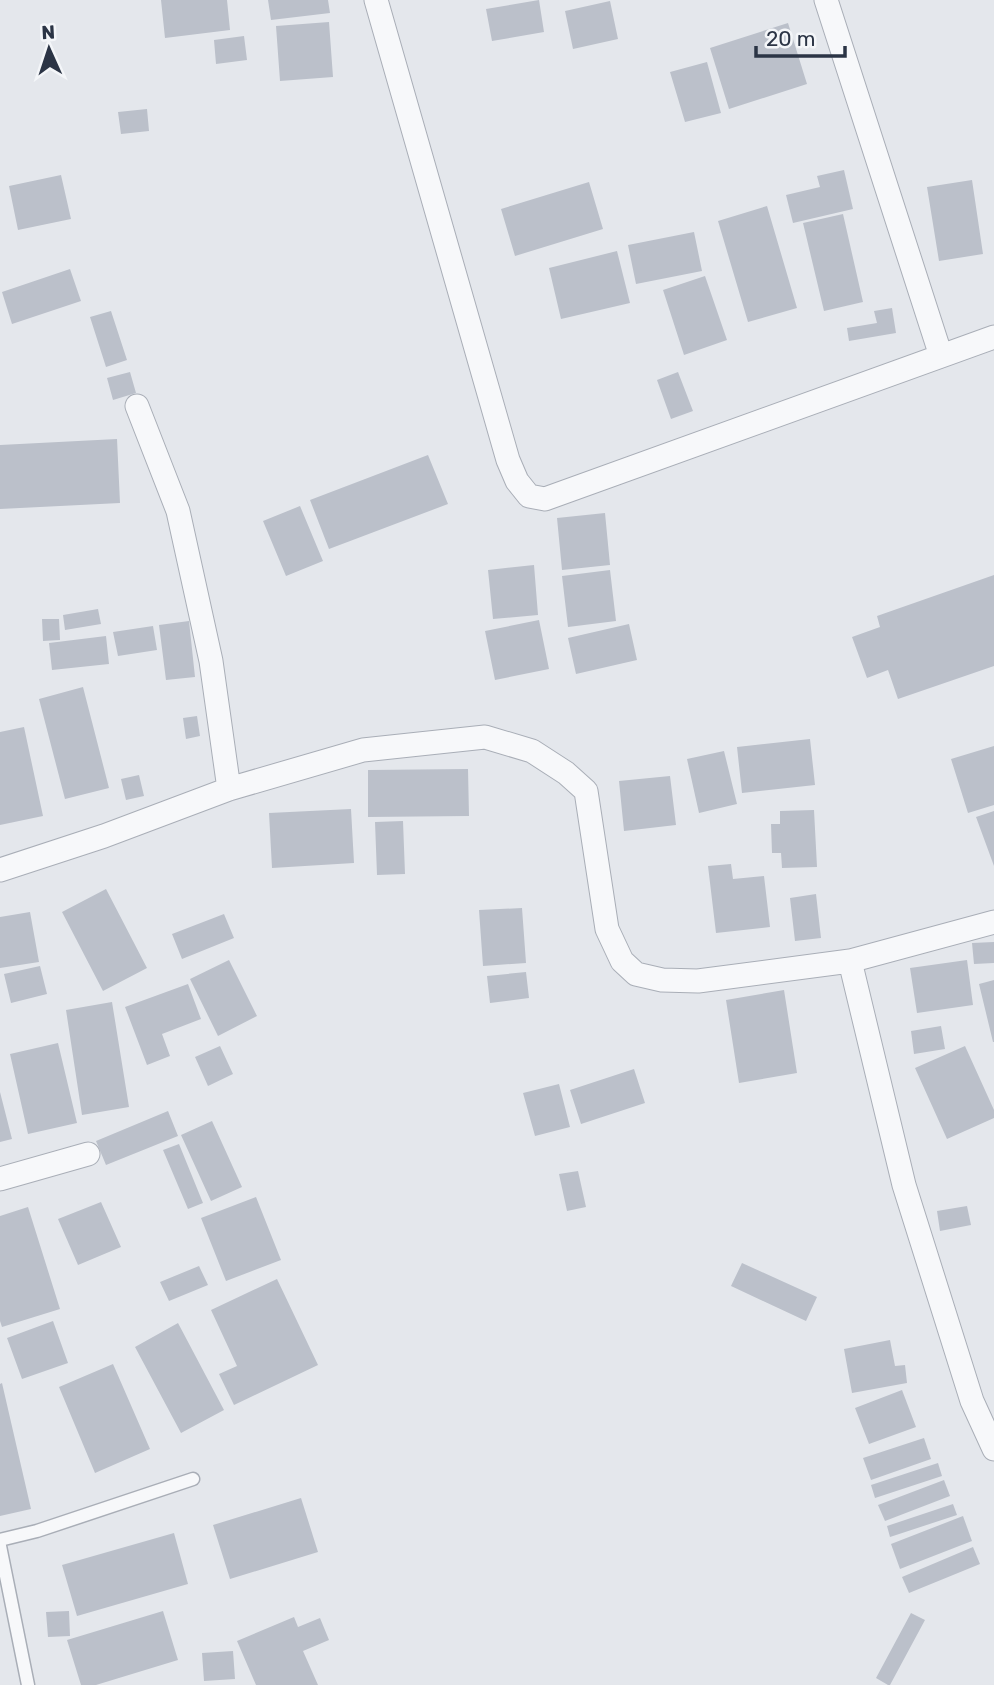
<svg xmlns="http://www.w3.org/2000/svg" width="994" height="1685" viewBox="0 0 994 1685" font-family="Rubik,sans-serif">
<rect width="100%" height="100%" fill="#e4e7ec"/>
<!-- building -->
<path fill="#bbc0ca" d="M161,0H227L230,30L165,38Z
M268,0H328L330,13L271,20Z
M539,0L544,32L492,41L486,9Z
M610,1L618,39L573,49L565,11Z
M329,22L333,77L280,81L276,26Z
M788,23L807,84L729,109L710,48Z
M244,36L247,60L216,64L214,40Z
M707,62L721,113L685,122L670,72Z
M147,109L149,131L121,134L118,112Z
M844,170L853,209L793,223L786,195L820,187L817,176Z
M61,175L71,219L18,230L9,186Z
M972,180L983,254L939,261L927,187Z
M589,182L603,229L515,256L501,209Z
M767,206L797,308L748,322L718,221Z
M843,214L863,302L824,311L803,223Z
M694,232L702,271L636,284L628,245Z
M617,251L630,303L561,319L549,268Z
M70,269L81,301L12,324L2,292Z
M705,276L727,340L684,355L663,290Z
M892,308L896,333L849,341L847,328L877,323L874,311Z
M111,311L127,360L106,367L90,317Z
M130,372L136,393L113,400L107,378Z
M678,372L693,411L671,419L657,380Z
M117,439L120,503L0,509V445Z
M428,455L448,504L329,549L310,500Z
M300,506L323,561L286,576L263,521Z
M605,513L610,565L562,570L557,518Z
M534,565L538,615L493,619L488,570Z
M610,570L616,621L568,627L562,576Z
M994,575V666L898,699L888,670L867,678L852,637L880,627L877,616Z
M98,609L101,624L65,630L63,615Z
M42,619H59L60,640L43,641Z
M539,620L549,669L495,680L485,631Z
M189,621L195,677L166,680L159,625Z
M629,624L637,660L576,674L568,638Z
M153,626L157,650L118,656L113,632Z
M106,636L109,664L52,670L49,643Z
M83,687L109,788L65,799L39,699Z
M197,716L200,736L186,739L183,718Z
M24,727L43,816L0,825V732Z
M810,739L815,785L742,793L737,747Z
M994,746V805L968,813L951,759Z
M724,751L737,804L699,813L687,759Z
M468,769L469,816L368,817V770Z
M139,775L144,796L126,800L121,779Z
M670,776L676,825L624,831L619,781Z
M351,809L354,863L272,868L269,813Z
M814,810L817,867L782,868L781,853H772L771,824H780V811Z
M994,811V866L976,817Z
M403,821L405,874L377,875L375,822Z
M731,864L733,879L764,876L770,927L716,933L708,866Z
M106,889L147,968L103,991L62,912Z
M816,894L821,938L795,941L790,898Z
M522,908L526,963L483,966L479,910Z
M30,912L39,962L0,968V917Z
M224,914L234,938L182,959L172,934Z
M994,942V963L974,964L972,943Z
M229,960L257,1016L218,1036L190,979Z
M967,960L973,1005L917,1013L910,968Z
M40,966L47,994L11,1003L4,974Z
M526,972L529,998L490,1003L487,976Z
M994,980V1042H993L979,984Z
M188,984L201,1019L162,1034L170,1056L147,1065L125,1007Z
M784,990L797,1073L739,1083L726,1000Z
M112,1002L129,1107L82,1115L66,1010Z
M941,1026L945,1049L914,1054L911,1031Z
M58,1043L77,1123L28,1134L10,1054Z
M220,1046L233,1074L208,1086L195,1057Z
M965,1046L994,1110V1118L947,1139L915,1068Z
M634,1069L645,1103L581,1124L570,1090Z
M559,1084L570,1127L535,1136L523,1093Z
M0,1092L12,1139L0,1142Z
M168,1111L178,1136L106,1165L96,1141Z
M212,1121L242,1187L211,1201L181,1135Z
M179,1144L203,1203L188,1209L163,1150Z
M578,1171L586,1207L567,1211L559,1174Z
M256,1197L281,1260L226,1281L201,1218Z
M101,1202L121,1247L78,1265L58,1219Z
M967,1206L971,1225L940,1231L937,1211Z
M28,1207L60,1309L2,1327L0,1321V1216Z
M742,1263L817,1297L806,1321L731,1286Z
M199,1266L208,1285L169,1301L160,1282Z
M277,1279L318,1365L234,1405L219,1374L237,1366L211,1310Z
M53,1321L68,1363L22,1379L7,1338Z
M178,1323L224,1410L181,1433L135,1347Z
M890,1340L895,1366L905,1365L907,1383L852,1393L844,1349Z
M113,1364L150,1449L95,1473L59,1387Z
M2,1383L31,1509L0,1516V1384Z
M902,1390L916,1427L869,1444L855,1408Z
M924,1438L931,1459L871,1480L863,1458Z
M938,1463L942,1476L875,1498L871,1485Z
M944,1480L950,1496L885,1521L878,1505Z
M301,1498L318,1552L230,1579L213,1525Z
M953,1504L957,1515L890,1537L887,1526Z
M963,1516L972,1541L900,1569L891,1544Z
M174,1533L188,1584L77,1616L62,1565Z
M973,1547L980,1564L909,1593L902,1577Z
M69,1611L70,1636L48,1637L46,1612Z
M163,1611L178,1660L96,1685H81L67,1640Z
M911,1613L925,1620L890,1685H888L876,1678Z
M294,1617L298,1627L320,1618L329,1640L303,1651L318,1685H256L237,1641Z
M233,1651L235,1679L204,1681L202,1653Z"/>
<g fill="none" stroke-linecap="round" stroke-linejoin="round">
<defs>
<path id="service" d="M0,1540L37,1531L193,1479
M0,1546L28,1685"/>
<path id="minor" d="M376,0L508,460L517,481L529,496L545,499L994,337
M826,0L941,356
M137,406L178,511L211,661L229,789
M0,870L104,836L229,789L363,750L485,737L532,751L566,773L586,791L607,929L622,961L636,974L662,980L698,981L850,961
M994,922L850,961L904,1185L972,1401L994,1449
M0,1179L88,1154"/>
</defs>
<!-- service casing -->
<use href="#service" stroke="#a9aeb7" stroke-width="15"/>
<!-- minor casing -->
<use href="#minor" stroke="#a9aeb7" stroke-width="25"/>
<!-- service -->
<use href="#service" stroke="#f7f8fa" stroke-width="12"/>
<!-- minor -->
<use href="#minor" stroke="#f7f8fa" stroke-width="23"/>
</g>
<!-- north arrow -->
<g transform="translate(49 49) rotate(357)" stroke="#f4f6f9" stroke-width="5" paint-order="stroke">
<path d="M0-5L12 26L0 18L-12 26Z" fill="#2b3445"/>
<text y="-10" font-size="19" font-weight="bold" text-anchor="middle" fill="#2b3445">N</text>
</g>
<!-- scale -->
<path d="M756 46v10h89v-10" fill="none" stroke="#2b3445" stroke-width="3.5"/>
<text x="766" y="46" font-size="21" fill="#2b3445" stroke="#f4f6f9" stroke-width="5" paint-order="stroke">20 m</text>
</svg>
